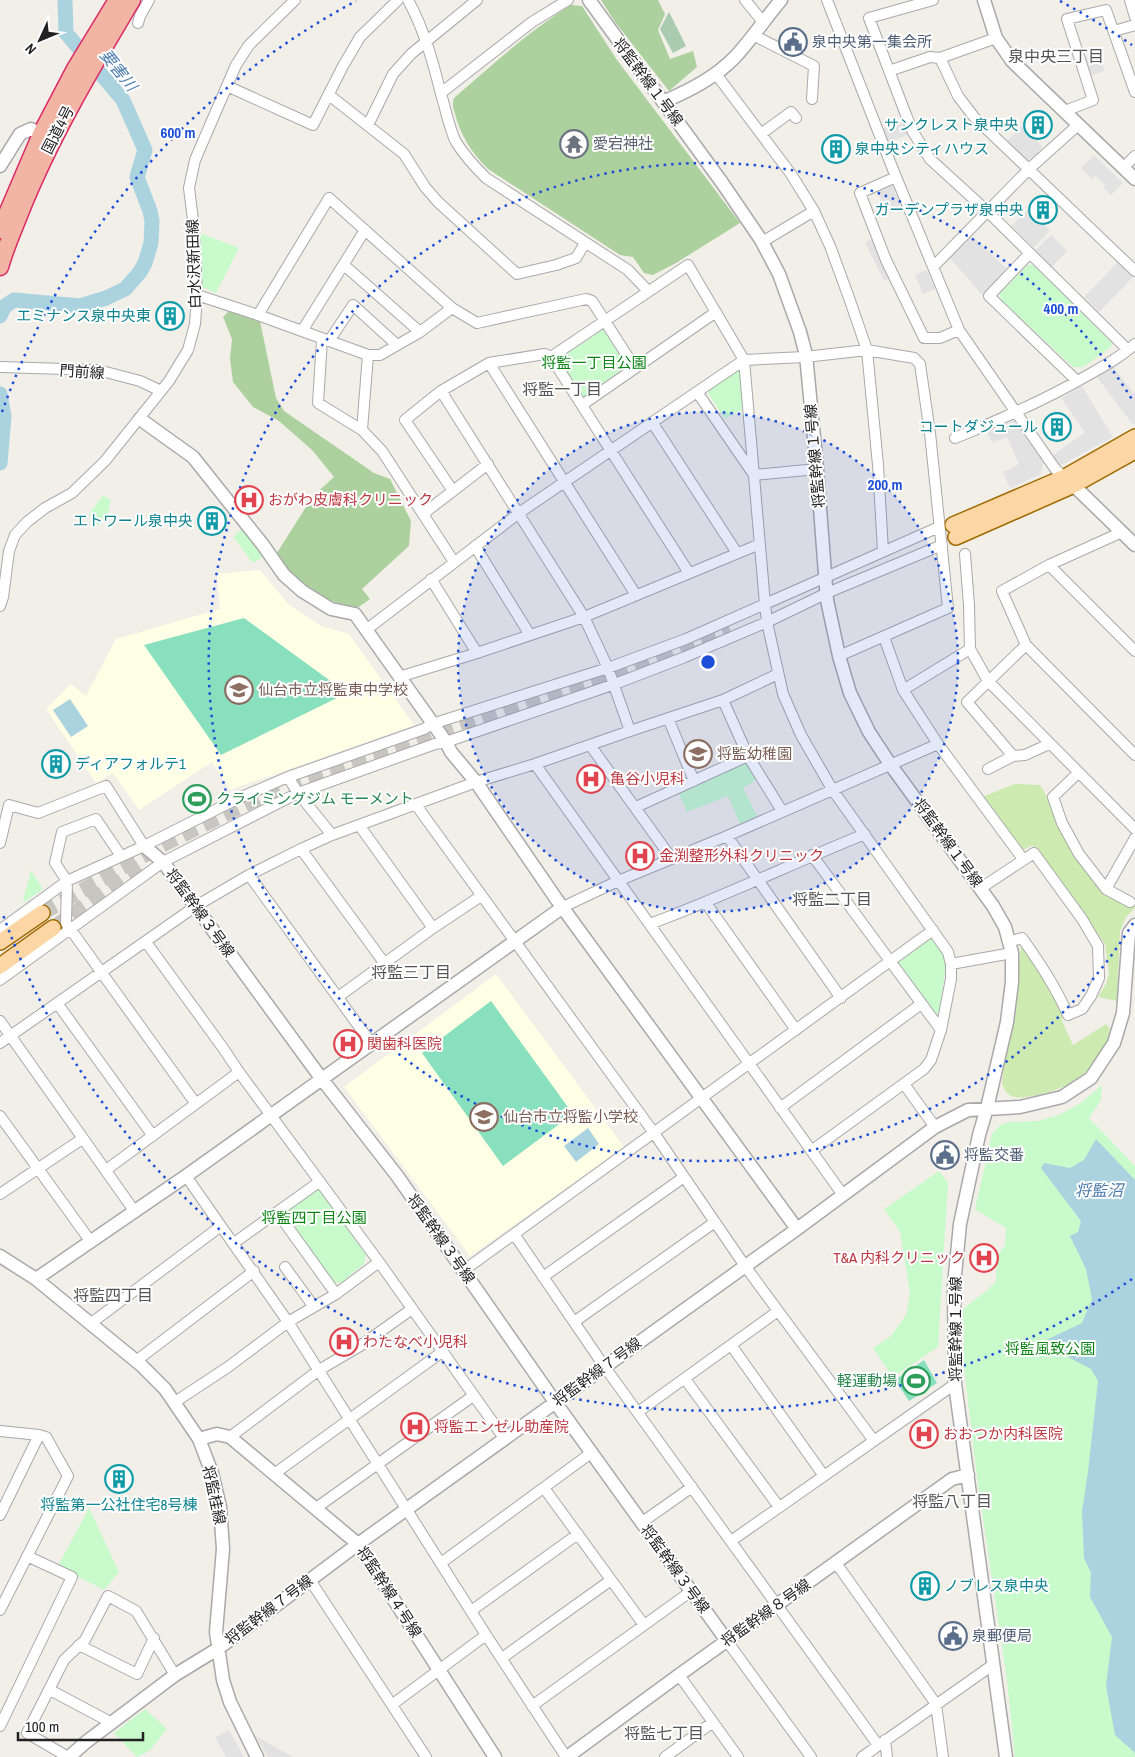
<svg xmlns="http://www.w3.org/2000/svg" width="1135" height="1757" viewBox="0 0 1135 1757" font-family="'Archivo Narrow','Noto Sans JP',sans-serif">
<rect width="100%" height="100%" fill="#f2efe9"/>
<!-- education -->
<path fill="#ffffe5" d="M260,570L288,604L321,626L349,634L414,725L230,790L212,762L139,810L113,773L96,783L46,709L71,684L86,696L116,639L220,609L217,574Z
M496,974L624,1147L470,1256L344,1087Z"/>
<!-- grass -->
<path fill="#cdebb0" d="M1015,784L1040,785L1054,808L1073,849L1102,893L1134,905L1135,908L1126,917L1120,931L1117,1001L1098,997L1106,984L1109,973L1105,944L1037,847L1030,846L1022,851L982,797Z
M1021,946L1029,955L1048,983L1062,1014V1021L1073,1045L1106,1024L1110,1029C1107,1050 1092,1069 1073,1082C1062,1089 1027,1100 1014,1097C1007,1095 1004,1089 1002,1083Z"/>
<!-- forest -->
<path fill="#add19e" d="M601,0H658L665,14L658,30L670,59L693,51L697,67L669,91L615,22Z
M571,5L582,6L617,60L740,223L676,263L653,275L644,273L633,257L620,255L488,169C471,152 461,136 455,114C453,108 452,104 454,98C491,66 530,30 571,5Z
M230,310L260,321L276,398L284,411L374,473L390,479L411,521L409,546L362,589L370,599L356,609C332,602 308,592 290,575C284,569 280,562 275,556L313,496L334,477L312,450L279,421L253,407L233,382L230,359L232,339L223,317Z"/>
<!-- cemetery -->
<path fill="#aacbaf" d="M669,12L686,46L673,53L660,29Z"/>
<!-- park -->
<path fill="#c8facc" d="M203,234L239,248L216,293L200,286L198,235Z
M1028,265H1034L1112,343L1111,347L1083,367H1073L1001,300L1000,293Z
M604,329L628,364L627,366L585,396H582L560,362V358Z
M740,369L746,407L725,419L708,393L709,390Z
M103,495L111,500L108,513L98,526L89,514Z
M242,529L263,557L255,562H252L233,537Z
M745,763L749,764L757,779L743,788L757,816L740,824L728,796L687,812L679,794Z
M31,870L43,889L24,902L23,900Z
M930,936H935L947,958L939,1012L936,1014L933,1013L895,961Z
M1102,1085L1101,1100L1089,1118L1135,1166V1757H1015L1007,1680L978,1484L964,1368L963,1309L986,1291L996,1281L997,1255L1005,1246L1006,1228L975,1209L992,1134L1000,1125L1009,1122L1038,1121L1059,1115L1082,1102Z
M939,1171L948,1183L938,1347L893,1377L873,1348L890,1337L906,1315L910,1293L900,1232L884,1209Z
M318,1188L366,1255L364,1264L341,1283L334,1282L284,1213Z
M89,1508L119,1572L104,1590L58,1566Z
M145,1709L167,1729L150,1750L137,1757L114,1733Z"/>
<!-- pitch -->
<path fill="#88e0be" d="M244,618L347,693L221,755L144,645Z
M491,1001L573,1114L503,1166L422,1053Z
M924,1360L937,1383L909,1401L895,1380Z"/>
<!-- parking -->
<path fill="#e2e2e2" d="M1098,54L1105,71L1089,76L1083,60Z
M902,120L909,134L887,144L880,130Z
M1022,126L1043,147L1032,159L1027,160L1007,141Z
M1094,155L1123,183L1111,195L1103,187L1105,185L1096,176L1092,179L1081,168Z
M891,182L902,208L887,214L876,188Z
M1028,210L1050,231L1033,248L1011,226Z
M971,235L1008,270L983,296L949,257Z
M1051,235L1067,251L1052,267L1035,251Z
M872,239L890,278L884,281L865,242Z
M1118,262L1133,277L1099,312L1084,297Z
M927,270L935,289L923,294L915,275Z
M1112,365L1135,395V423L1133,425L1097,377Z
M1082,386L1113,437L1059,466L1052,456L1085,432L1061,398Z
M1010,419L1017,423L1044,461L1041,474L1010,488L1003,472L1019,464L1007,437L992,443L986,430Z
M229,1730L244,1757H226L215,1737Z
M256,1736L293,1757H268Z"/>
<!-- water -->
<path fill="#aad3df" d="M70,699L88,726L71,737L53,710Z
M588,1128L599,1144L576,1162L564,1146Z
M1096,1139L1135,1180V1753L1115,1735L1106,1686L1112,1637L1090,1597L1091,1573L1084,1558L1082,1511L1088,1472L1098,1381L1091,1369L1066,1356L1041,1353L1037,1347L1044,1341L1082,1323L1092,1299L1086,1269L1070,1236L1078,1232L1081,1221L1041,1168L1044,1163L1070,1168L1084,1160Z"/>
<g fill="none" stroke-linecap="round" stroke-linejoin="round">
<!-- river -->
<path stroke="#aad3df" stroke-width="15" d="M0,316L5,306L14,300L80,306L106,298L125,289L140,272L145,263L151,243L152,221L150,211L137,177L145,150L123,100L66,33L65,0
M0,394L4,416L0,463"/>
<!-- primary-tunnel -->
<path stroke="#c8c6c1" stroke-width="15" stroke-dasharray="15 8" stroke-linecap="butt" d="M660,661L731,632
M42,913L166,843L294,781L592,681L668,650
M53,928L140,867"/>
<defs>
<path id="minor" d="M408,0C424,29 433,62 441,94C446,110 449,128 456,142C464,155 475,167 486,178L628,270L648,291
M745,0L763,22
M827,0L894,172L959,330L1056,470L1065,477
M933,0L869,18L906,115L913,132L930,159L988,212L1128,350
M1130,0L1135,17
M138,23L140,16L149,0
M1114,31L1135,25
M753,35L814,66L812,99
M996,38L940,58L958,96L974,117L1135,271
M889,71L930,57L940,58
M716,74L791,174L814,211L830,246L848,295L867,350L878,465L883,551
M227,86L313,125L343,66L360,37L398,0
M441,93L532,22L568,0
M329,95L404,154L425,187L438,202L517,274L556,265L576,258L585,243
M1065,111L1093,100L1067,19L1106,10L1135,92
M368,125L393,74L411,54L477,0
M761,134L791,112L796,118
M1123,168L1135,156
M896,177L860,193L886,260L924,338H940L959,330
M762,242L814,211
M1030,253L989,296L1077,381
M344,265L420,332
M933,267L1029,169L1078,125
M197,295L258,315L368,355L362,430L382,451L454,562
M258,315L329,198L452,308L477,323L586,299L592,301L635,368
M302,331L365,230
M322,339L318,403L362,430
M329,341L353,305L397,345
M368,355H380L420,332L452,308
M551,357L689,573
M489,363L636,595
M0,367L98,370L140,381L161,391
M441,391L584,617L608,668L630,731
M697,392L754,475L817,469
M582,405L716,312
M652,422L737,553
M955,438C1002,419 1047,399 1090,374C1106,365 1122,356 1135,344
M453,491L405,420L441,391L489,363L545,354L551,357L688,265L744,360L765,604L767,622L783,694L801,735L832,789L948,952L951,964V979L941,1030L931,1060L924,1069L811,1151
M423,514L488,464
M475,546L530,635
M1049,565L1135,651
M431,579L477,653
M0,606L3,597L9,551L15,535L27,522L45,508L72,493L105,461L169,381L188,350L195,324L197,295L194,228L189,188L195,160L236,65L249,45L295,0
M366,630L519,513L744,360L805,357L867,350L914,358L920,364L930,433L948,608L839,656
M1026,645L1002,591L1049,565L1122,532
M970,649L988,681L1135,829
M399,677L477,653L584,617L760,544
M903,690L970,649L969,605L965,554
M723,700L748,756L782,811
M668,718L694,781
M938,744L1023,859
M590,745L672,859
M1013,756L967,702L1026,645L1135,755
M535,764L843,1195
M988,769L1013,756L1025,755L1049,744
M1078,773L1053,797L1062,823L1079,854L1106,889L1130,902
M288,777L298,793L332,835
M416,805L654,1133L745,1266L874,1441
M636,807L748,756
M359,825L433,928
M727,836L841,998
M0,843L9,805L38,813L106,786L144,846
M301,849L385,964
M812,855L941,1030
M121,856L96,819L62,832L55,863L67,881L66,923L196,1104
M249,875L371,1043
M981,888L1034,853L1082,919L1098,946L1099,978L1091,996L1082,1009L1068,1015C1056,987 1040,963 1022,938L1008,942
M1106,889L1135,838
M706,903L796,1030
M563,907L618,881L727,836L938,744L903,690L884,637
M650,924C723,897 793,863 865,834
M0,930L67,881L144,846L237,799L288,777L424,729L432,724L608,668L686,639L939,527
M146,942L223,1048L239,1072L379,1262L504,1438
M951,964L1012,953
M0,980L163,862L298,793L435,744L446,742L615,684L685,657L767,622L827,593L942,545
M338,997L433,928L481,896
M57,1003L153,1136
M0,1021L135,1212
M0,1043L196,906L249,875L301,849L332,835L476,782L535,764L630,731L723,700L778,674
M904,1084L935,1127
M780,1108L921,1004
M0,1116L91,1242
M106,1170L239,1072
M186,1176L288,1322L486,1635L566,1757
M0,1194L82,1139
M277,1212L336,1294
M514,1234L604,1366L878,1745
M234,1243L319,1182
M285,1267L314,1307
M463,1271L933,930
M543,1277L684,1177
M574,1322L715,1222
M90,1324L221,1226
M731,1345L824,1476
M136,1361L254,1271
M685,1379L779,1507
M175,1402L228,1367L288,1322L336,1294L379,1262
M638,1412L778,1311
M0,1431L39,1435
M230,1437L319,1370L360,1346L412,1309
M274,1474L442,1352
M544,1488L644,1625
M316,1508L473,1396
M0,1515L39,1435L46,1437L68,1476L0,1610
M641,1523L692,1487
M731,1541L955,1384
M441,1563L591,1453
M836,1563L936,1704L943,1757
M310,1580L426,1757
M471,1611L578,1534
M727,1641L811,1757
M79,1645L137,1674L154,1638
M502,1658L611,1580
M679,1675L738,1757
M50,1690L112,1723
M393,1704L486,1635
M532,1706L690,1592
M0,1726L72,1577L27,1556
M885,1740L887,1757
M68,1757L27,1733L64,1660L85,1640L108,1596L136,1611L175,1675
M665,1757L713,1722
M862,1757L994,1664"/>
<path id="tertiary" d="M589,0L723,184L761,240L779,274L800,332L806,355L817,469L827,600L839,656L850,693L869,732L890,764L993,906L1005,927L1012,953V982L1007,1022L987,1108L979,1135L960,1224L954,1285L955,1384L1006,1757
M984,0L996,38L1012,61L1135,179
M663,102C688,91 715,78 735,57C751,40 765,19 781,0
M0,166L20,134L31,129L49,136
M140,419L193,457L263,545L284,575L302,591L331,609L355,614L446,742L451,752L476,782L557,900L797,1229
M1067,479L1135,545
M144,846L163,862L321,1078L398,1177L555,1402L727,1641
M0,1256L36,1279L141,1365L165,1389L199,1439L212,1473L220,1507L223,1549L216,1632L223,1680L230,1702L257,1757
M36,1279L186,1176L563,907
M199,1439L217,1434L230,1437L358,1544L495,1757
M69,1757L86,1742L175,1675L219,1648L358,1544L797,1229L935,1127L968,1110L1020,1107L1062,1097L1091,1078L1114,1043L1123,1013L1129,933L1135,925
M567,1757L679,1675L952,1479L968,1475"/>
<path id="primary" d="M953,525L1065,477L1135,437
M956,537L1074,485L1135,451
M0,942L42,913
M0,966L53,928"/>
<path id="trunk" d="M0,230L42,132L75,69L117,0
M0,267C5,249 13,231 20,213C50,138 91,69 132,0"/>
</defs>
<!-- minor casing -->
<use href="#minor" stroke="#a9a9a9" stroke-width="12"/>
<!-- tertiary casing -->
<use href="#tertiary" stroke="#a9a9a9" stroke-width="15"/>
<!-- primary casing -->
<use href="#primary" stroke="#a06b00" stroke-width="18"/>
<!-- trunk casing -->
<use href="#trunk" stroke="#dc2a67" stroke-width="19"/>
<!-- minor -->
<use href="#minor" stroke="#fff" stroke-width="10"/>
<!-- tertiary -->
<use href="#tertiary" stroke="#fff" stroke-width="12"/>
<!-- primary -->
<use href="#primary" stroke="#fcd6a4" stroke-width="15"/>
<!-- trunk -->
<use href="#trunk" stroke="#f2b4a3" stroke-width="16"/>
</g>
<!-- distance rings -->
<circle cx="708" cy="662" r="250" fill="#1d4ed8" fill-opacity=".12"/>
<g fill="none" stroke="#1d4ed8" stroke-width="2.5" stroke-dasharray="2.5 5">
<circle cx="708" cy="662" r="250"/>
<path d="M1133 923A499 499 0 1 1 1133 401"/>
<path d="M1132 1279A749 749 0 0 1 2 912M2 412A749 749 0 0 1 356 1M1060 1A749 749 0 0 1 1132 45"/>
</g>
<!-- icons -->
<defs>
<symbol id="civic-ring" viewBox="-11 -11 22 22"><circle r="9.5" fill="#fff" stroke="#5c6f8a" stroke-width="1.5"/><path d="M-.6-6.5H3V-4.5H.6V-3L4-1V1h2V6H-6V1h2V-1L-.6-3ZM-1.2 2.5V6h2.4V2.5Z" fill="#5c6f8a"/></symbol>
<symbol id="building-ring" viewBox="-11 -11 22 22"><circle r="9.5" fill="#fff" stroke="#0f9aa8" stroke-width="1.5"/><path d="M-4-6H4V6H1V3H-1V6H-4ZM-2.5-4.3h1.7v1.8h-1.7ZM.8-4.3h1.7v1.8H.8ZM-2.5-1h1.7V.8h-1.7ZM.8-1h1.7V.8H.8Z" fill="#0f9aa8"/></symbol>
<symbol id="temple-ring" viewBox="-11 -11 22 22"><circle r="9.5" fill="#fff" stroke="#6b7280" stroke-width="1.5"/><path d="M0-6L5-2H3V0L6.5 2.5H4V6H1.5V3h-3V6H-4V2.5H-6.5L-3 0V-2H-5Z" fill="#6b7280"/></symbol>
<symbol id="hospital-ring" viewBox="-11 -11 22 22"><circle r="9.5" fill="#fff" stroke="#e0444e" stroke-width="1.5"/><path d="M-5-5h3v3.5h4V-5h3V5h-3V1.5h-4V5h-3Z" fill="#e0444e"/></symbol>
<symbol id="school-ring" viewBox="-11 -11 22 22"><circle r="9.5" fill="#fff" stroke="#8d6e63" stroke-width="1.5"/><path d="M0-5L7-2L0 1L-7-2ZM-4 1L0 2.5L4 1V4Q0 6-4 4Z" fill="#8d6e63"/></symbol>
<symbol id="stadium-ring" viewBox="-11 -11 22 22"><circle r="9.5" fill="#fff" stroke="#2e9e5b" stroke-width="1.5"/><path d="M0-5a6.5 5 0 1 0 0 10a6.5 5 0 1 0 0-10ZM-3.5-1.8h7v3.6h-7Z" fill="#2e9e5b"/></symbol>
</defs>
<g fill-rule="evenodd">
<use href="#civic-ring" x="777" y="26" width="32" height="32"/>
<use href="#building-ring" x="1022" y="109" width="32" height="32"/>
<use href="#temple-ring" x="558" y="128" width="32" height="32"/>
<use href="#building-ring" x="820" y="133" width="32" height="32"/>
<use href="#building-ring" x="1027" y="194" width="32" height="32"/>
<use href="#building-ring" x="154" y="300" width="32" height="32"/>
<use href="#building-ring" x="1041" y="411" width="32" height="32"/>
<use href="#hospital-ring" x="233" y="484" width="32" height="32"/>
<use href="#building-ring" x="196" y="505" width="32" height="32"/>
<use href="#school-ring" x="223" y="674" width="32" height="32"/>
<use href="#school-ring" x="682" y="738" width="32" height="32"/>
<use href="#building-ring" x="40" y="748" width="32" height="32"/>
<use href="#hospital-ring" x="575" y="763" width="32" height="32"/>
<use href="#stadium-ring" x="181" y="783" width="32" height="32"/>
<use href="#hospital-ring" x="624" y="840" width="32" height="32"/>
<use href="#hospital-ring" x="332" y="1028" width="32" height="32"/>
<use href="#school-ring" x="468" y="1101" width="32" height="32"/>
<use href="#civic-ring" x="929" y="1139" width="32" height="32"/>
<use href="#hospital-ring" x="968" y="1242" width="32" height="32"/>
<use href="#hospital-ring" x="328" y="1326" width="32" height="32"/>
<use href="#stadium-ring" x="900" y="1365" width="32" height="32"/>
<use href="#hospital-ring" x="399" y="1411" width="32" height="32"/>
<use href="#hospital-ring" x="908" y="1418" width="32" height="32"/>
<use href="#building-ring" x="103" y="1463" width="32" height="32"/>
<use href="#building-ring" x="909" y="1570" width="32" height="32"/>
<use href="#civic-ring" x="937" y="1620" width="32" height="32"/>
</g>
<g text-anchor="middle" stroke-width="4" stroke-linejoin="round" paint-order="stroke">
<!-- service labels -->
<g font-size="15" fill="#4e5e75" stroke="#fff" text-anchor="start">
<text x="812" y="47">泉中央第一集会所</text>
<text x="964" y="1160">将監交番</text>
<text x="972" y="1641">泉郵便局</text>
</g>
<!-- street labels -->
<g font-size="15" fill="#222" stroke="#fff">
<text transform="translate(648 82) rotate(53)" y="5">将監幹線１号線</text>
<text transform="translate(58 130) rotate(-63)" y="5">国道4号</text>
<text transform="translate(194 264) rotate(-92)" y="5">白水沢新田線</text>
<text transform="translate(82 372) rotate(4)" y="5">門前線</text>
<text transform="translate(815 456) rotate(-95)" y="5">将監幹線１号線</text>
<text transform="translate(948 843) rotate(54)" y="5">将監幹線１号線</text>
<text transform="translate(200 913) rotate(54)" y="5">将監幹線３号線</text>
<text transform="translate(441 1239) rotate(55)" y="5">将監幹線３号線</text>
<text transform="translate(956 1329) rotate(-90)" y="5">将監幹線１号線</text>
<text transform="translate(597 1372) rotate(-36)" y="5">将監幹線７号線</text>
<text transform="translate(214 1495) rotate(78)" y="5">将監桂線</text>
<text transform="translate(675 1569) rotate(54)" y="5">将監幹線３号線</text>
<text transform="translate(389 1592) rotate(57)" y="5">将監幹線４号線</text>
<text transform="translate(269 1610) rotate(-37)" y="5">将監幹線７号線</text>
<text transform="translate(766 1613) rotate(-35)" y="5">将監幹線８号線</text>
</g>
<!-- culture labels -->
<g font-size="15" fill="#0d838f" stroke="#fff" text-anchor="end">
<text x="1019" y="130">サンクレスト泉中央</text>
<text x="855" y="154" text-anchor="start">泉中央シティハウス</text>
<text x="1024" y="215">ガーデンプラザ泉中央</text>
<text x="151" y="321">エミナンス泉中央東</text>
<text x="1038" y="432">コートダジュール</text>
<text x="193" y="526">エトワール泉中央</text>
<text x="75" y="769" text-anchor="start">ディアフォルテ1</text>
<text x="119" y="1510" text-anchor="middle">将監第一公社住宅8号棟</text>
<text x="944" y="1591" text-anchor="start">ノブレス泉中央</text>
</g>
<!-- worship labels -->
<g font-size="15" fill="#5b616d" stroke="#fff" text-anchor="start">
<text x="593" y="149">愛宕神社</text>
</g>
<!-- park labels -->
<g font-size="15" fill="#0c8416" stroke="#fff">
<text x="594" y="368">将監一丁目公園</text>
<text x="314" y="1223">将監四丁目公園</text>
<text x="1050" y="1354">将監風致公園</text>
</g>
<!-- health labels -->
<g font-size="15" fill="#be3a42" stroke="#fff" text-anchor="start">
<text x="268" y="505">おがわ皮膚科クリニック</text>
<text x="610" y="784">亀谷小児科</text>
<text x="659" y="861">金渕整形外科クリニック</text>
<text x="367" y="1049">関歯科医院</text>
<text x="965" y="1263" text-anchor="end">T&amp;A 内科クリニック</text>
<text x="363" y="1347">わたなべ小児科</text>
<text x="434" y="1432">将監エンゼル助産院</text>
<text x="943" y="1439">おおつか内科医院</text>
</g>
<!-- education labels -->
<g font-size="15" fill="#785e54" stroke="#fff" text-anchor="start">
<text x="258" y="695">仙台市立将監東中学校</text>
<text x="717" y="759">将監幼稚園</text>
<text x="503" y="1122">仙台市立将監小学校</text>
</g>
<!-- leisure labels -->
<g font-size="15" fill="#27864d" stroke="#fff" text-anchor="start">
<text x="216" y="804">クライミングジム モーメント</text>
<text x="897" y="1386" text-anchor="end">軽運動場</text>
</g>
<!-- neighbourhood labels -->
<g font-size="16" fill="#555" stroke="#fff">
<text x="1056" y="62">泉中央三丁目</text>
<text x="562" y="395">将監一丁目</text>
<text x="832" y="905">将監二丁目</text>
<text x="411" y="978">将監三丁目</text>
<text x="113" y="1301">将監四丁目</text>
<text x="952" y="1507">将監八丁目</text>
<text x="664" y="1739">将監七丁目</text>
</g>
<!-- water labels -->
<g font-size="16" font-style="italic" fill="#4a7aab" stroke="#fff">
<text transform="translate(119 70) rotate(51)" y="6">要害川</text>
<text x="1099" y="1196">将監沼</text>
</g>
</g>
<circle cx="708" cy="662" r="8" fill="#1d4ed8" stroke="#fff" stroke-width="2.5"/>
<g font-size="15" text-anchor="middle" font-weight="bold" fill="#1d4ed8" stroke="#fff" stroke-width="4" stroke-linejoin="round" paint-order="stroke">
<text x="178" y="138">600 m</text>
<text x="1061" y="314">400 m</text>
<text x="885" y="490">200 m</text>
</g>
<!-- north arrow -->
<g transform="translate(40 40) rotate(226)" stroke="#ffffff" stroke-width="4" paint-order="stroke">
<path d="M0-4L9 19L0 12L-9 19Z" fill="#222222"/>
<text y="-8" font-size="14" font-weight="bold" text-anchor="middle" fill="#222222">N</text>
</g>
<!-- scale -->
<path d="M18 1732v8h125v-8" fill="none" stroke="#222222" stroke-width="2.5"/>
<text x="25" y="1732" font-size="15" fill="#222222" stroke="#ffffff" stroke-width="4" paint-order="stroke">100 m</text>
</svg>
